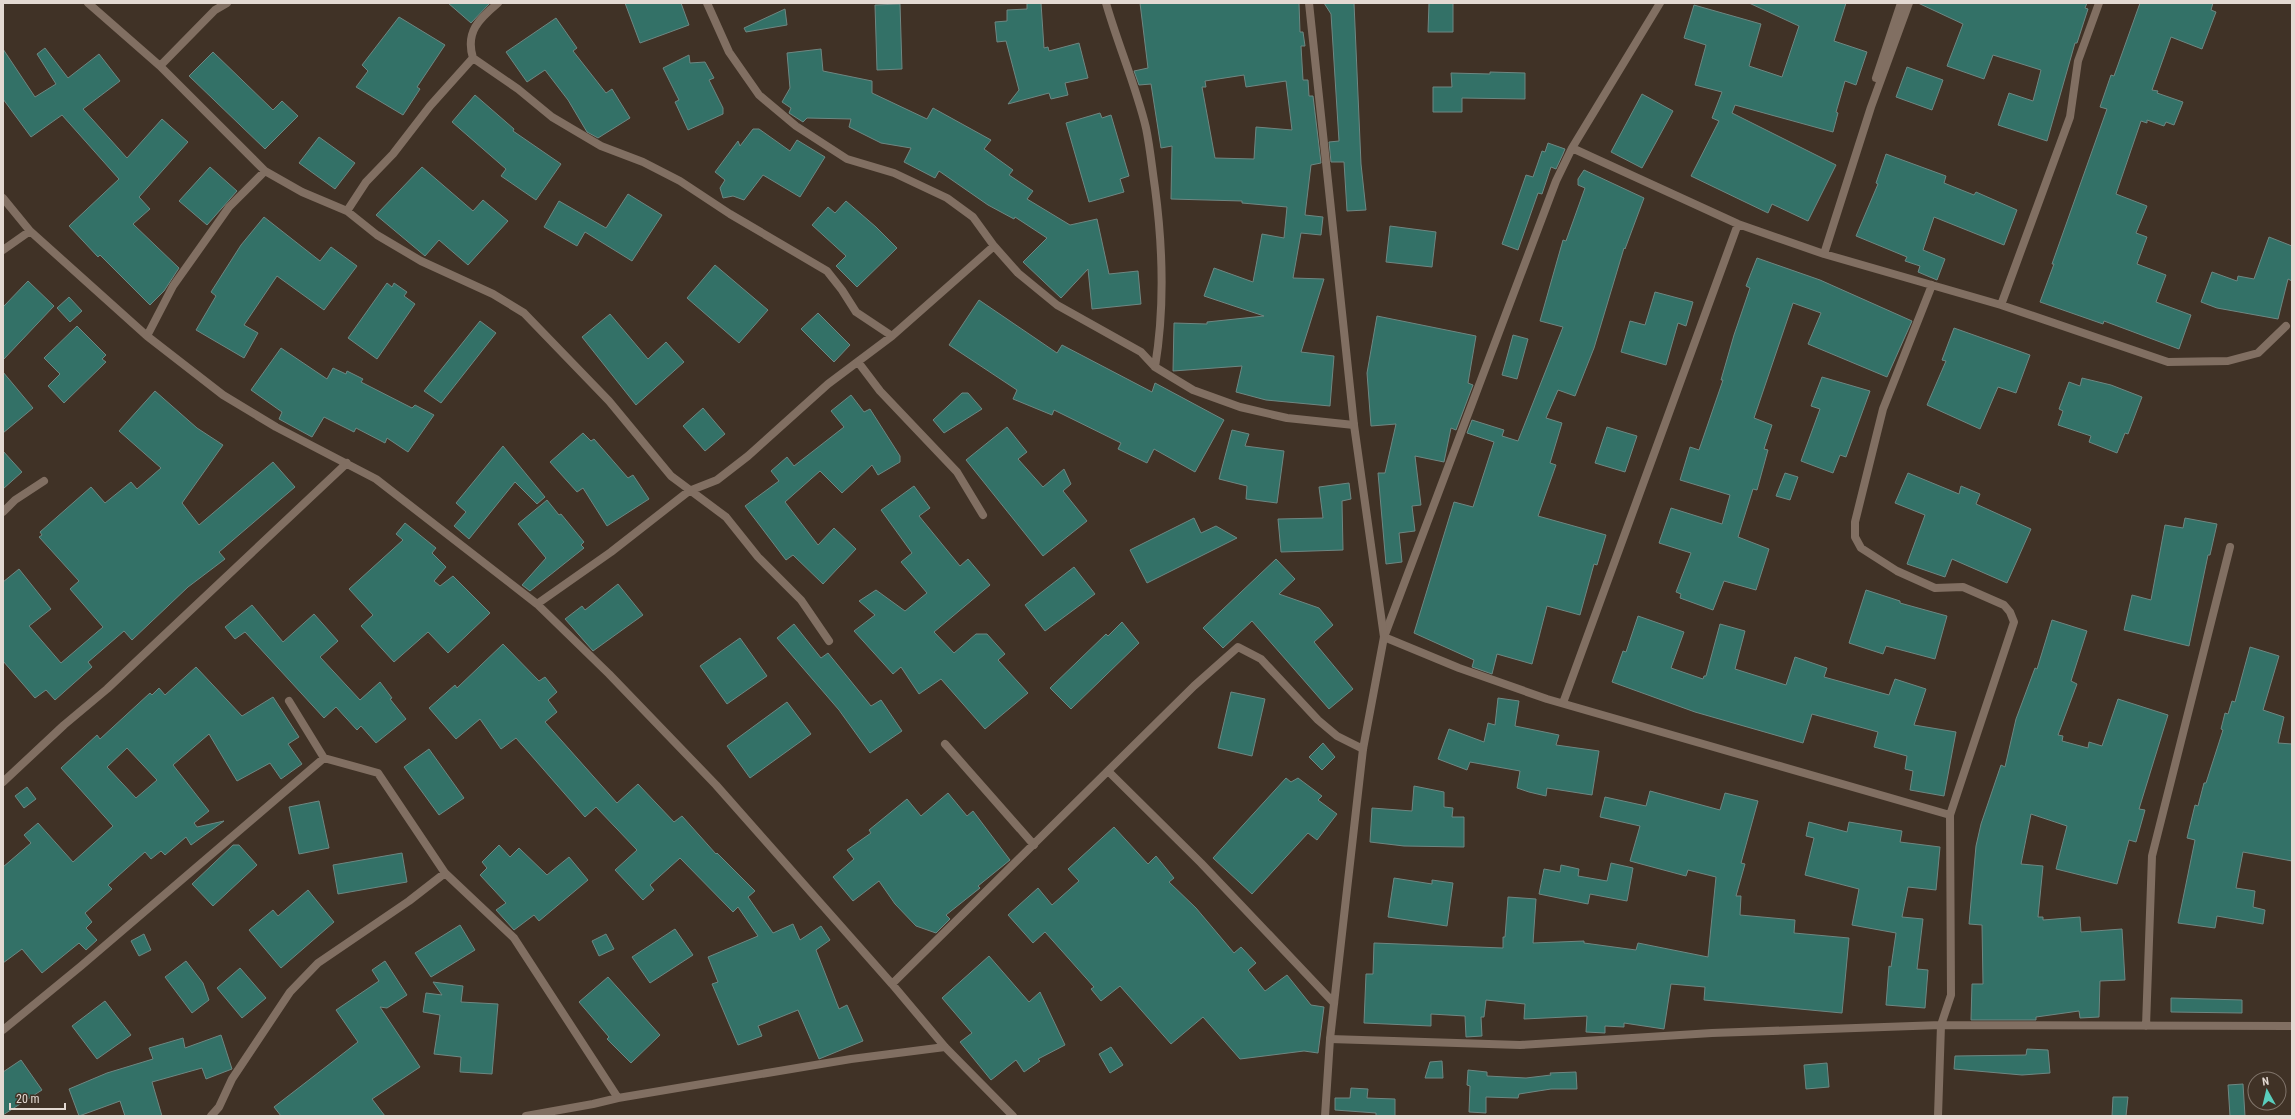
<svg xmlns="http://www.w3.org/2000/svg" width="2295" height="1119" viewBox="0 0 2295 1119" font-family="'Roboto Condensed',sans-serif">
<rect width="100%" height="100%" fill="#403226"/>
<!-- building -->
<path fill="#337167" stroke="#6e8782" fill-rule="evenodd" d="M448,3H490L471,23Z
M625,3H681L689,25L640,43Z
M1027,3H1041L1044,48L1048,47L1049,51L1079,43L1088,78L1065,83L1068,95L1051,99L1049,93L1008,104L1019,90L1006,41L997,42L995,22L1007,21V10L1027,9Z
M1140,3H1299L1300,32H1303L1305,46H1301L1303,80H1308L1309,96H1313L1321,163L1311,165L1305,215L1323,217L1321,235L1301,233L1293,278L1324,279L1301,352L1334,356L1330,406L1266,400L1236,392L1242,366L1173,371L1174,323L1207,324V322L1264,316L1204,296L1214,268L1253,282L1262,234L1284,238L1287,207L1242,203V201L1171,199L1172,146L1161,148L1151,84L1139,85L1134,71L1148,68ZM1244,75L1246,87L1286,81L1292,130L1256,127L1254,159L1215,158L1202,87H1206L1205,81Z
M1324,3H1354L1361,164L1366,210L1347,211L1344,162H1331L1329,142L1339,141L1331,14Z
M1429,3H1453V32H1428Z
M1749,3H1846L1834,41L1867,52L1856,85L1845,81L1836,112L1838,113L1833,132L1735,105L1732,113L1836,165L1808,221L1772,204L1768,213L1691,176L1719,121L1712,118L1722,92L1695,85L1706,45L1684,38L1694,5L1761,24L1749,66L1782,77L1799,26Z
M1918,3H2087L2085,8L2088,9L2077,43H2075L2047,141L1998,125L2009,93L2033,101L2041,70L1993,55L1984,79L1947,66L1963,24Z
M2140,3H2213L2211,10L2216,12L2202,49L2171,37L2152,90L2158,91L2157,93L2183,102L2174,125L2166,122L2164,126L2147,120V123L2141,121L2116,194L2147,206L2136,233L2147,237L2137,264L2166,275L2156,302L2191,315L2179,349L2104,321L2103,324L2040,302L2054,264H2052L2107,109L2100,107L2111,75L2114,76Z
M900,4L902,69L877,70L875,5Z
M785,9L787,25L746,32L744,28Z
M399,17L445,45L417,87L420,89L403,115L356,87L368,71L362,65Z
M556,18L577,48L573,51L606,93L612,89L630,118L598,138L587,132L568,100L545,70L527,82L506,52Z
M45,48L68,78L99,54L120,81L83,109L127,158L162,119L188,142L139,197L150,209L133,224L179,268L164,291L150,305L100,255L98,257L69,226L119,179L62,115L31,137L3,99V49L35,97L56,84L37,54Z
M821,49L823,71L872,81V93L927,119L933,108L991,140L984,149L1013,170L1009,175L1033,191L1027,199L1070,225L1097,219L1109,274L1138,271L1141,304L1092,309L1088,269L1061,298L1023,262L1047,238L1015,217L1014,219L988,205L939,171L935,178L904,162L911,148L881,143L849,127L851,119L807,118L803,122L789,113L791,108L782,102L790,88L787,53Z
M213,52L273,110L282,101L298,116L265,149L189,76Z
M689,55L690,63L705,62L714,78L709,80L723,108V114L688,130L675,102L679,100L663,68Z
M1907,67L1943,80L1932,110L1896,97Z
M1490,72L1525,73V99L1462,98V112H1433V87H1452L1451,73L1490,74Z
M1642,94L1673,111L1642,168L1611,152Z
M475,95L514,129L513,131L561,164L536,200L501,176L506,169L452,122Z
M1100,113L1102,118L1111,115L1129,176L1120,179L1124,192L1089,202L1066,123Z
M753,129H759L790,151L797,140L825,157L800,197L763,175L744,200L733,196L723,198L720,188L725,180L715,172L738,141L740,146Z
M319,137L355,163L335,189L299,163Z
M1548,143L1565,149L1563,154L1556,169L1551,167L1542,194L1538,193L1518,250L1502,244L1526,175L1533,177L1542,151L1545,152Z
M1886,154L1946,176L1944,183L1974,195L1976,192L2017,210L2004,245L1934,217L1923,250L1945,259L1937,280L1918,272L1920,266L1905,261L1907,257L1856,236L1878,184L1876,183Z
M210,167L237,191L207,225L179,201Z
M422,167L473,211L483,200L508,221L468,265L439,240L425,256L376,215Z
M1584,170L1644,198L1625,249L1624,248L1594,348L1575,396L1558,390L1546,418L1562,423L1550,463L1556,465L1538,516L1606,535L1597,565L1594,564L1580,615L1547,606L1532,664L1497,654L1492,674L1472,667L1474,660L1414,633L1454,502L1473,507L1494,442L1467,433L1472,420L1504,430L1502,436L1518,441L1563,327L1540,321L1563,240L1566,241L1585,188L1578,185V179Z
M628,194L662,215L632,261L585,232L577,246L544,227L559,201L606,228Z
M846,201L876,227L897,248L857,287L836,266L846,256L812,225L828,207L835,213Z
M264,217L320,261L331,247L357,266L324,310L277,276L244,325L258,333L244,358L196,330L216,296L211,292L241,245Z
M1390,226L1436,232L1432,267L1386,262Z
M2269,237L2292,246V281L2288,279L2278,319L2217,308L2201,302L2212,272L2237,281L2238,276L2254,279Z
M1757,258L1820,280L1912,321L1887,377L1808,344L1821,313L1793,303L1754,418L1772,425L1764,449L1768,450L1757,490L1753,489L1738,537L1769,549L1756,590L1724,581L1713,610L1680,598L1681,594L1676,592L1691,553L1659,543L1671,508L1722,524L1730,495L1680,480L1690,447L1699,450L1723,380H1721L1734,335L1750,288L1746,286Z
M715,265L768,310L739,343L687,298Z
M28,281L54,306L3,360V307Z
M387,283L392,287L394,283L407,292L404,296L415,304L377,359L348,338Z
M1655,292L1693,302L1686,326L1678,323L1666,365L1621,352L1630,321L1645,325Z
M69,297L82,311L70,322L57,308Z
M979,300L1057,353L1062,345L1152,392L1155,383L1224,420L1195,472L1154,449L1147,463L1118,449L1121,443L1054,410L1052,415L1013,399L1017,390L949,345Z
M818,313L850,345L834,362L801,329Z
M610,314L648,359L666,342L684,362L636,405L582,337Z
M1377,316L1476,336L1468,383L1473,385L1456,430L1451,428L1444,462L1415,456L1421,505L1412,506L1415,531L1399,533L1402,562L1386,564L1378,473H1385L1396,424L1371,426L1367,373Z
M480,321L496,333L441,403L424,391Z
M77,326L106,355L102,359L106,362L64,403L48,386L60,374L44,358Z
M1954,328L2030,355L2016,393L1998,387L1980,429L1927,405L1946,361L1942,360Z
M1513,335L1528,339L1517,379L1502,375Z
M281,348L327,379L333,368L346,374L347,371L363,379L361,382L412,408L415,405L434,415L408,452L387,438L385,443L356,428L354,432L324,417L312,437L279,419L282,412L251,390Z
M3,372L33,408L3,433Z
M1822,377L1870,391L1846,457L1840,455L1833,473L1801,461L1820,409L1811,406Z
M2082,378L2111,385L2142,397L2128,434L2125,433L2117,453L2089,442L2091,436L2058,425L2063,411L2059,409L2069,382L2080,386Z
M155,391L197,428L223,445L182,503L199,525L273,462L295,487L219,552L225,559L188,587L132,640L124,631L88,662L92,667L55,700L46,690L35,698L3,661V582L19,569L51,609L29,626L61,663L103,627L70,589L79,581L39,537L42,535L40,532L91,487L105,503L131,482L137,489L161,468L119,431Z
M962,393H968L982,409L944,433L933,420Z
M851,395L864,412L870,409L900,456V462L878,475L872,465L842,493L820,471L785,502L818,545L834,528L856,549L823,584L793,555L786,560L745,506L779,481L771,471L787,457L794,466L844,427L831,411Z
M703,408L725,434L705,451L683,426Z
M1007,427L1027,452L1018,459L1043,487L1064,469L1071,484L1063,491L1087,521L1043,556L966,460Z
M1607,427L1637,436L1625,472L1595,463Z
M1232,430L1249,434L1245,446L1284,451L1277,503L1246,499L1247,486L1219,479Z
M583,433L591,441L594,439L628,478L633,475L649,499L607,526L583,488L577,492L550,462Z
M503,446L545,497L537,504L515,482L469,539L454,526L466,512L456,503Z
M3,451L22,472L3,489Z
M1785,473L1798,477L1790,500L1776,496Z
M1908,473L1959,494L1961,486L1980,494L1976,504L2031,529L2007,583L1952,559L1945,577L1907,564L1925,515L1895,503Z
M1349,483L1351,499L1342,501L1343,550L1281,552L1278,519L1323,518L1319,487Z
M914,486L930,508L919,516L960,566L968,559L990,585L934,632L954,653L976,634H987L1005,654L998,660L1028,693L985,729L941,679L919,694L901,667L893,674L854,631L875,615L859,601L876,590L905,611L927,593L901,562L912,553L881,510Z
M547,500L559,515L561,514L584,542L581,545L584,548L530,591L522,585L546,558L518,524Z
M1194,518L1201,533L1216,526L1237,538L1147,583L1130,550Z
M2185,518L2217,524L2210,555H2208L2189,646L2124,630L2132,595L2151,600L2165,525L2183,528Z
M405,523L436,548L432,553L446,567L434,581L440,586L453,576L490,613L448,653L428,632L394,662L361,626L373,615L349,589L403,540L396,534Z
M1276,559L1295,579L1279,594L1319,608L1333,625L1314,642L1353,689L1329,709L1252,621L1223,648L1203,628Z
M1074,567L1095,594L1045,631L1025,605Z
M618,584L643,615L593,651L565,619L582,606L585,610Z
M1866,590L1900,601V603L1947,616L1935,659L1886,646L1883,654L1849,643Z
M252,605L283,642L314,614L338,641L320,657L360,700L380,682L392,698L390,699L406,719L376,743L361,726L357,730L336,707L324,718L245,632L235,639L225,627Z
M1638,616L1684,632L1671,668L1703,679L1704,676H1706L1720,624L1745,631L1735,669L1786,685L1795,657L1827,668L1824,677L1889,695L1895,679L1926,689L1914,725L1956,732L1944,796L1910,790L1913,771L1905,769L1907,756L1874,747L1878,732L1812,714L1803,743L1695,712L1612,682L1623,651L1626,652Z
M2052,620L2087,631L2071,681L2077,684L2058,735L2063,736L2062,741L2088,748L2089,742L2102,746L2118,699L2168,715L2139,809L2145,810L2136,842L2129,840L2117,884L2056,869L2067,826L2031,814L2021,864L2043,866L2038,917H2043V920L2080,917L2081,932L2122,929L2125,980L2100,981L2099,1017L2080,1018L2079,1011L2036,1017V1020H1971L1972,984H1983L1982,925L1969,924L1976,846L1981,824L2001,765L2005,767L2016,719L2035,668L2037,669Z
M1122,622L1139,643L1071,709L1050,688L1106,634L1108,636Z
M794,624L821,658L828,653L871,706L881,700L902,731L870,753L839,710L777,638Z
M740,638L767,676L727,704L700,666Z
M503,644L539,681L545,677L557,692L548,700L557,712L545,722L617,803L638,784L674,822L682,816L716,854L717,853L755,891L748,897L773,933L793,924L800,940L821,926L830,940L816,950L839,1009L847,1005L863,1041L819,1059L798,1010L758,1026L762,1036L738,1045L712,984L718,982L708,957L758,936L738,907L733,912L680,858L650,885L654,890L643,900L615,870L637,850L596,807L585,817L516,738L501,749L480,719L456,739L429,708L455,685L457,688Z
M2250,647L2279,656L2263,710L2284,717L2278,743L2292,744V861L2243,852L2236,888L2255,891L2253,907L2265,910L2263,924L2217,916L2215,928L2178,923L2195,840L2187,838L2195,805L2198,806L2204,783H2206L2223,730L2221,729L2225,713L2228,714L2232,701L2235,702Z
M196,667L242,716L273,697L299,737L288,744L302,764L281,779L270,763L237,781L209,734L173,765L209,811L194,823L197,827L224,821L191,845L186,837L165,855L161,851L151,859L145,852L108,885L112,889L85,913L92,922L86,928L97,940L86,950L79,943L42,973L22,949L3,963V867L31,843L24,835L38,823L73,862L113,826L61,768L97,735L100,739L150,693L152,695L159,688L165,695ZM127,748L157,780L136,798L107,767Z
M1231,692L1265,699L1252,756L1218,748Z
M1498,698L1519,701L1515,726L1559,735L1556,745L1599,751L1592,795L1547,788L1546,796L1529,792L1517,788L1520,771L1470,762L1467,770L1438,759L1449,729L1484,742L1488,723L1495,725Z
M787,702L811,734L750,778L727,746Z
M1323,743L1335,757L1322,770L1309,757Z
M429,749L464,798L439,815L404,767Z
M1286,778L1291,782L1298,778L1322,796L1318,800L1337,814L1317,840L1308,833L1252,894L1213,858Z
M1414,786L1444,792V807L1453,808L1452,817H1464V847L1404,846L1370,842L1372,808L1412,811Z
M27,787L36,799L24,808L15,796Z
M1650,791L1720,810L1725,793L1758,801L1741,863L1745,864L1736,896H1741L1740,915L1795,920L1794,933L1849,938L1842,1013L1704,1000L1705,987L1671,984L1664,1029L1624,1023V1027L1605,1026V1033L1586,1032L1587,1016L1524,1019L1525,1004L1486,1000L1484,1017H1481L1482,1036L1466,1037L1465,1016L1431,1014V1026L1364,1023L1366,974H1373L1374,943L1503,948V937H1505L1508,897L1536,899L1533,943L1584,941V943L1636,950L1638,943L1708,957L1716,877L1688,870L1686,876L1630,861L1640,826L1600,817L1605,797L1646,806Z
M948,793L967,816L973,811L1010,860L978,886L980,888L946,915L950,919L936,933L916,926L895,904L879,881L853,901L833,877L854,859L847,850L871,833L869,830L907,799L921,816Z
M319,801L329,848L299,854L289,807Z
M1809,822L1847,832L1849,822L1902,831L1900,842L1940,847L1936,890L1908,887L1902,917L1923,919L1917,969L1928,970L1925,1008L1886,1005L1889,966L1891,967L1896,933L1852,925L1859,889L1805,875L1814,838L1806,836Z
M1114,827L1148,864L1156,856L1174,878L1169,882L1196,908L1234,953L1241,947L1256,963L1248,970L1265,991L1287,975L1311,1005L1324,1007L1318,1053L1304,1051L1240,1059L1203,1017L1171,1044L1120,986L1101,1001L1091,989L1094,987L1045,932L1033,943L1008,915L1038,888L1052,905L1079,881L1068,869Z
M233,845H239L257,865L213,906L192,884Z
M499,845L510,857L519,848L547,875L569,857L588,880L539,921L534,915L514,930L496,910L506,903L480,875L487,868L482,862Z
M402,853L407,882L338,894L333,865Z
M1611,863L1633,868L1627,901L1590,894L1588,904L1539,894L1544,869L1560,872L1561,865L1579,869L1578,876L1607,881Z
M1394,878L1432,884V880L1453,883L1447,926L1388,917Z
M308,890L334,922L281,968L249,930L273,910L278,916Z
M460,925L475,950L431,977L415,953Z
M675,929L693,955L650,983L632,957Z
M144,934L151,950L139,956L131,941Z
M606,934L614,949L599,956L592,941Z
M989,956L1029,1002L1040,992L1065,1045L1038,1059L1040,1061L1024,1072L1016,1060L991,1080L960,1042L972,1033L942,998Z
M186,961L203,983L209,1000L192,1013L165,977Z
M385,961L407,995L387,1008L380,1007L420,1067L372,1099L385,1116H281L274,1107L358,1042L336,1010L379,981L372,970Z
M240,968L266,998L242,1018L217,988Z
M608,977L660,1035L631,1063L607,1039L609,1037L579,1002Z
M433,982L463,986L461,1002L498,1004L492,1074L460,1072L461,1057L434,1054L440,1015L423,1012L426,993L442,995Z
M2171,998L2242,1000V1013L2171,1012Z
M105,1001L131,1035L97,1059L72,1026Z
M221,1035L232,1069L206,1079L202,1068L152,1082L162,1116H125L120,1101L79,1116L69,1089L107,1073L153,1059L149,1048L183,1038L185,1048Z
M1111,1047L1123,1065L1110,1073L1099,1054Z
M2027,1049L2048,1050L2050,1073L2022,1075L1954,1069L1955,1056L2026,1055Z
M21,1060L42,1090L3,1115V1072Z
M1442,1061L1443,1078H1425L1430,1062Z
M1827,1063L1829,1087L1806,1089L1804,1065Z
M1468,1070L1487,1072V1076L1526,1078L1551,1075L1550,1073L1576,1072L1577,1089H1551L1519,1094L1518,1098L1486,1097V1113L1469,1112L1470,1086L1467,1085Z
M2243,1084L2245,1116H2230L2228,1085Z
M1351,1088L1368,1089L1367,1098L1395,1099V1116H1376V1113L1335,1110V1098H1350Z
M2113,1097H2128L2126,1116H2112Z"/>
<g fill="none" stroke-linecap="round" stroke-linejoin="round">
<!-- minor -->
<path stroke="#816f62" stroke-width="8" d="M88,3L160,66L265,171L302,192L347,211L377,235L421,261L493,294L524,313L609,401L671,476L726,517L758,557L801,600L829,641
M498,3C479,19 465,32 473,58L518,89L552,117L601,146L643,162L680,181L730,214L827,271L842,290L856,312L892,336
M707,3L729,52L759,95L796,126L847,159L894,173L947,198L973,217L994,246L1018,273L1057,305L1141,352L1155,367L1193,390L1240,407L1287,418L1354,425
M1106,3C1118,45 1136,86 1146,128C1150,147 1152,168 1155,188C1163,248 1165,307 1155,367
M1660,3L1572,148L1556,181L1384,637L1459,668L1547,699L1950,815L1951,995L1941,1025L1938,1116
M160,66L215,10L227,3
M1876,78L1901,3
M1572,148L1738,224L1824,254L2001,305L2168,362L2228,361L2258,353L2286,326
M3,198L30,231L147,336L223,395L276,427L376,479L537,604L609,674L716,785L892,984L945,1047L1013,1116
M347,211L366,182L393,154L430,106L473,58
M3,250L30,231
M1824,254L1871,107L1909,3
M1932,285L1883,409L1855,522V537L1861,548L1897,571L1935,588L1963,587L2004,605L2010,612L2014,622L1950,815
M2001,305L2070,117L2078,61L2099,3
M147,336L173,286L229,207L265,171
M858,362L880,391L957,472L983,515
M3,512L15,500L44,481
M537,604L611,552L689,491L717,480L748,456L828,384L892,336L994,246
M289,701L324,758L378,773L445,873L514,938L618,1098
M1563,703L1738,224
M945,744L1034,845
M1108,771L1201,863L1334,1003
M3,782L64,725L107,689L347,463
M892,984L1194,686L1238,647L1261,659L1318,720L1337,736L1363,749
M2146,1026L2152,856L2230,547
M3,1030L81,966L324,758
M1330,1039L1520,1045L1712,1033L1941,1025L2292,1026
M211,1116L219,1107L232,1079L290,992L318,963L409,901L445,873
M526,1116L593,1104L618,1098L851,1059L945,1047"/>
<!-- tertiary -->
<path stroke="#816f62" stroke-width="8" d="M1309,3L1354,425L1384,637L1363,749L1330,1039L1325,1116"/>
</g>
<!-- border -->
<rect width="2295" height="1119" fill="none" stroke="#e3d9d2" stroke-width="8"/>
<!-- north arrow -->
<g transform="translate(2267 1091) rotate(352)"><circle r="19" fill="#403226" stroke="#81756b"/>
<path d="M0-3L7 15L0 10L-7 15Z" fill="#5acebd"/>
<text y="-6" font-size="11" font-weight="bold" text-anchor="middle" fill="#e3d9d2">N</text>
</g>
<!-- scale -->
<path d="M10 1103v6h55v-6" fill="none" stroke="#e3d9d2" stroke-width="2"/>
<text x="16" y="1103" font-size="12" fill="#e3d9d2" stroke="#403226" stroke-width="3" paint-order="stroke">20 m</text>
</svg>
